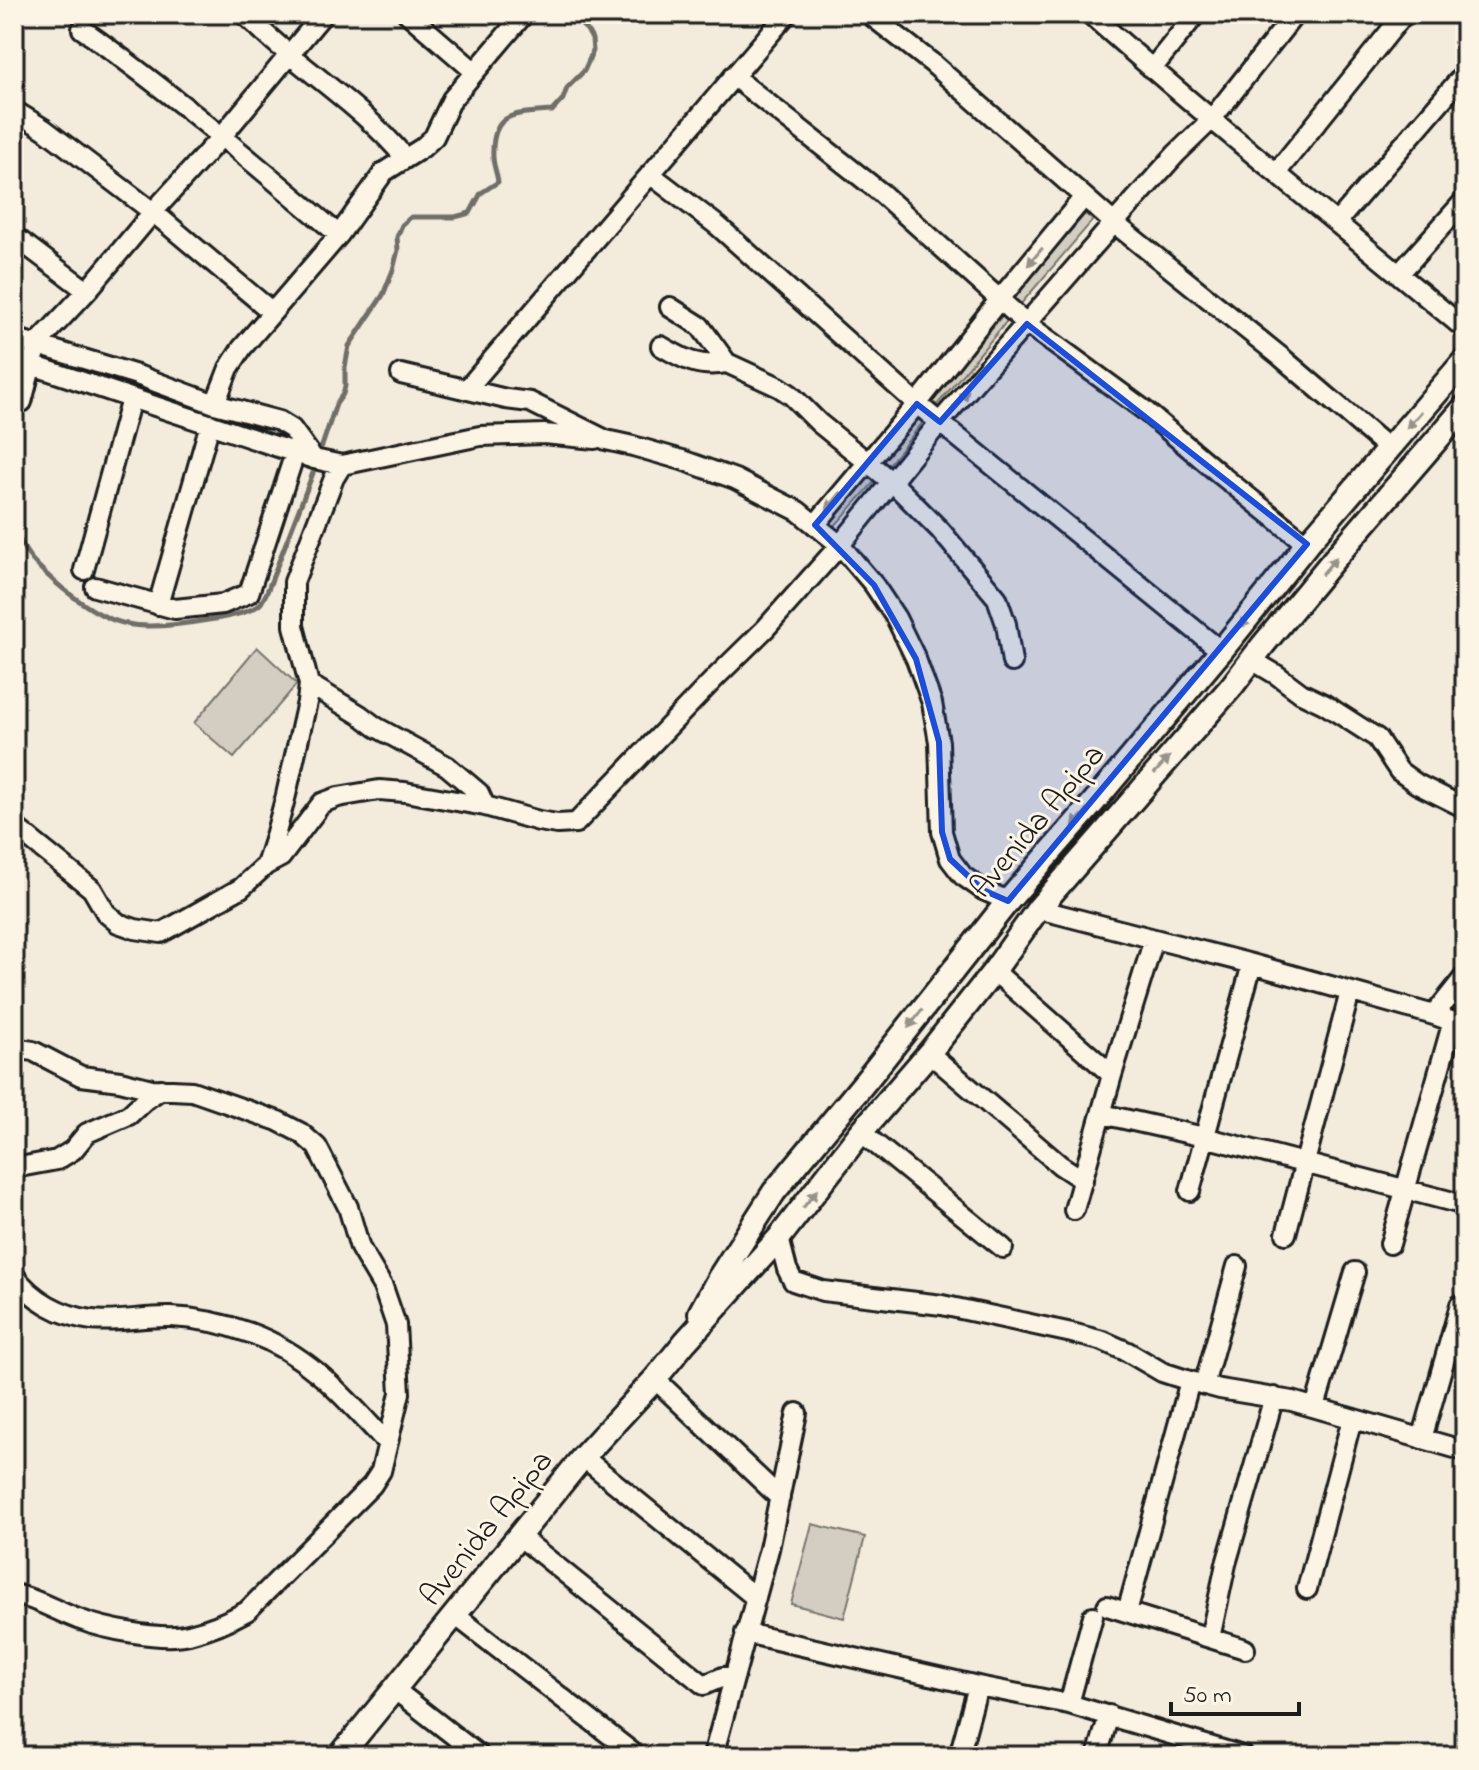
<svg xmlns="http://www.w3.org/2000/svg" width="1479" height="1770" viewBox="0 0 1479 1770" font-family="'Indie Flower',sans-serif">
<rect width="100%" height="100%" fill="#f3ecdd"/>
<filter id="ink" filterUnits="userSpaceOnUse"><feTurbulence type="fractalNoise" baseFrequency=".0125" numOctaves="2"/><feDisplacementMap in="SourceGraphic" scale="16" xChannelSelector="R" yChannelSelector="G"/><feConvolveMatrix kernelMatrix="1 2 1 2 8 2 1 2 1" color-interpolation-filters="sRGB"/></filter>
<g filter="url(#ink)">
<!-- green -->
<path fill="#d3cec1" stroke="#78756e" stroke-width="2" d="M1085,214L1093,220L1020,305L1012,298Z
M1002,316L1007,321L937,405L931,400Z
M919,417L924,421L887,467L881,462Z
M869,476L875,481L833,528L827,523Z
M257,647L297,684L234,758L194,723Z
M812,1524L865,1537L844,1618L791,1604Z"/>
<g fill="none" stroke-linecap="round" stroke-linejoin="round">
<!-- stream -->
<path stroke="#716e68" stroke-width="5" d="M322,446L336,404L343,394L345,386V367L349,346L383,295L393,270L398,250L397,237L402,225L411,217H455L470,213L481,193L498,182C497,173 493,165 493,157C491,110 516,114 552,111L563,99L567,88L584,71L593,51L592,39L587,30L570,14
M14,532C20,538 22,546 27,553C31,560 38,566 44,572C64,591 99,619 127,624C151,629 185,624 208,620C222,618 252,613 261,603C263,600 265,596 267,592L313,473"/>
<defs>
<path id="minor" d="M244,14C259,28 274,42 290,55C330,88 372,118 405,158
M408,14L474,71
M869,14L932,63L1114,223L1281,357L1389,449
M1090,14C1212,123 1339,224 1465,329
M82,29C172,93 255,164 339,235
M1152,69L1196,14
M733,76L880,192L1027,324L1143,409L1221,475L1307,544
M15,111L44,129L153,212L272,312
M1276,173L1404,14
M650,174L718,226L917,404L1221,651
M1337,222L1465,73
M14,236L87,291
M1399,274L1465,200
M670,307L700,326L727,363L779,387L791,395L819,423L892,482L940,530L997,598L1006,624L1012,662
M14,338L137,375L215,404L279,421L292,429L314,459
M661,346C685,360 699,368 727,363
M14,359L314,459L342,465L480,436L544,434L595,439
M401,374L506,399L530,402L606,440L633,446L682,460L735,479L798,511L840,545L874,585L896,618L916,659L932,703L939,742L942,832L950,859L963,876L983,890L1008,901
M467,389L787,14
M22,402L37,344L87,291L153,212L222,136L323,14
M215,404L229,368L242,348L339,235L384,172L422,148L434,137L452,99L524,14
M815,525L917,404L999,300L1084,197
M84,570L131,399
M95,587L175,609L223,604L249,593L295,453
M158,605L210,424
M1252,660L1277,675L1301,693L1324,704L1377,738L1399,771L1417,784L1465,808
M309,684L360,715L376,727L447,766L479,793L485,806
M14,826L92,889L106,913L118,923L135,929L161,933L241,888L266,865L281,857L322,803L338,797L379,790L405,792L485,806L539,821L557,824L576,823L717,676L765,629L840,545L940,422L1114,223L1176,154L1211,120L1295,14
M266,865L274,840L286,795L307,702L309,684L294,626V582L334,478L342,465
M1038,909L1252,964L1434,1015L1465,1026
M994,971L1112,1075
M1434,1015L1465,976
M14,1048L33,1051L81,1076L120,1081L152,1089L192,1091L278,1121L301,1133L317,1147L348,1207L360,1248L383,1287L396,1325L400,1393L381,1471L372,1485L247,1611C229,1621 210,1629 189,1634C162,1641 104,1629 78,1619C56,1611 38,1599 14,1594
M929,1053L1060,1165L1083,1180
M1102,1114L1204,1137L1465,1205
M861,1132L1003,1248
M14,1168L57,1160L73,1150L87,1133L129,1115L145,1100L161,1089
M1190,1191L1252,964
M1074,1210L1112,1075L1154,939
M1286,1234L1350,992
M779,1238L787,1269L793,1281L823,1291L942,1305L1072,1333L1103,1341L1128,1352L1162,1372L1190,1381L1220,1389L1292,1401L1465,1451
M1390,1244L1453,1021
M14,1275C32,1300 61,1316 92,1320C118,1323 145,1316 171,1317C198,1318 225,1324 250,1333C310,1355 345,1398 387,1443
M655,1379L780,1498
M1204,1385L1237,1266
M1315,1407L1355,1272
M1422,1439L1460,1305
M583,1457L756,1598
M519,1536L704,1685L723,1677L734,1676
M1307,1589L1352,1419
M1107,1606L1245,1649
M1127,1612L1190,1381
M455,1615L637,1756
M745,1633L978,1686L1069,1704L1243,1756
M1210,1638L1226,1564L1274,1397
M394,1689L480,1756
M1069,1704L1093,1616
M713,1756L769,1549L797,1413
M959,1756L978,1686
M1097,1756L1109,1715"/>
<path id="tertiary" d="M700,1313L719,1278L774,1192L869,1077L1008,901L1093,803L1221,651L1307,544L1465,360
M340,1756L583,1457L655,1379L685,1342L779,1238L861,1132L929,1053L994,971L1038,909L1232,686L1263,645L1335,558L1465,407"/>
</defs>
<!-- minor casing -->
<use href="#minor" stroke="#1c1c1c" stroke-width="24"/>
<!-- tertiary casing -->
<use href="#tertiary" stroke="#1c1c1c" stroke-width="28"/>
<!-- minor -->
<use href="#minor" stroke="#fcf5e5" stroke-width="18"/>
<!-- tertiary -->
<use href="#tertiary" stroke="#fcf5e5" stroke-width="22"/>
</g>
<!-- one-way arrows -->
<defs><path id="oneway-solid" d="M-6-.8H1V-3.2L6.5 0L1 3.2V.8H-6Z" transform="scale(2)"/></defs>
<g fill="#97938b">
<use href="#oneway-solid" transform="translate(1035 257) rotate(130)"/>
<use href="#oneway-solid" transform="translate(961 399) rotate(-49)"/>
<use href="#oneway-solid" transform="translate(1414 420) rotate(131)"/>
<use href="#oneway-solid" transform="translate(834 501) rotate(130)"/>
<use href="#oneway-solid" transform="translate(1329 566) rotate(-50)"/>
<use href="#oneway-solid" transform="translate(1247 619) rotate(129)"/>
<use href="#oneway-solid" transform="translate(1162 765) rotate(-48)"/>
<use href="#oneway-solid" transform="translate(1080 818) rotate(131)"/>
<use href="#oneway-solid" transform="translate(915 1019) rotate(128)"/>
<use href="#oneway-solid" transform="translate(810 1199) rotate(-52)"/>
</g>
</g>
<!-- marked area -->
<path fill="#1d4ed8" fill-opacity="0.2" stroke="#1d4ed8" stroke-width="6" stroke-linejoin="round" d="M1027,324L1307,544L1008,901L983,890L950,859L942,832L939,742L916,659L874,585L815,525L917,404L940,422Z"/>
<g text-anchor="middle" stroke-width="6" stroke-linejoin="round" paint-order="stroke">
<!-- street labels -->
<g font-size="32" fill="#1c1c1c" stroke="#fcf5e5">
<text transform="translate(1036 820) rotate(-50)" y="11">Avenida Apipa</text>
<text transform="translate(485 1527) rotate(-51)" y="11">Avenida Apipa</text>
</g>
</g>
<!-- margin -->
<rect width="1479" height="1770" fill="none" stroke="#fcf5e5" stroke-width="48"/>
<rect x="24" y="24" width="1431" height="1722" fill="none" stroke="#1c1c1c" stroke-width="3" filter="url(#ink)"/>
<!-- scale -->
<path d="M1171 1702v12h128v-12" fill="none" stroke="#1c1c1c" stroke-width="4"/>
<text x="1183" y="1702" font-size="24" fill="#1c1c1c" stroke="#fcf5e5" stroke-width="6" paint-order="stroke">50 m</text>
</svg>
